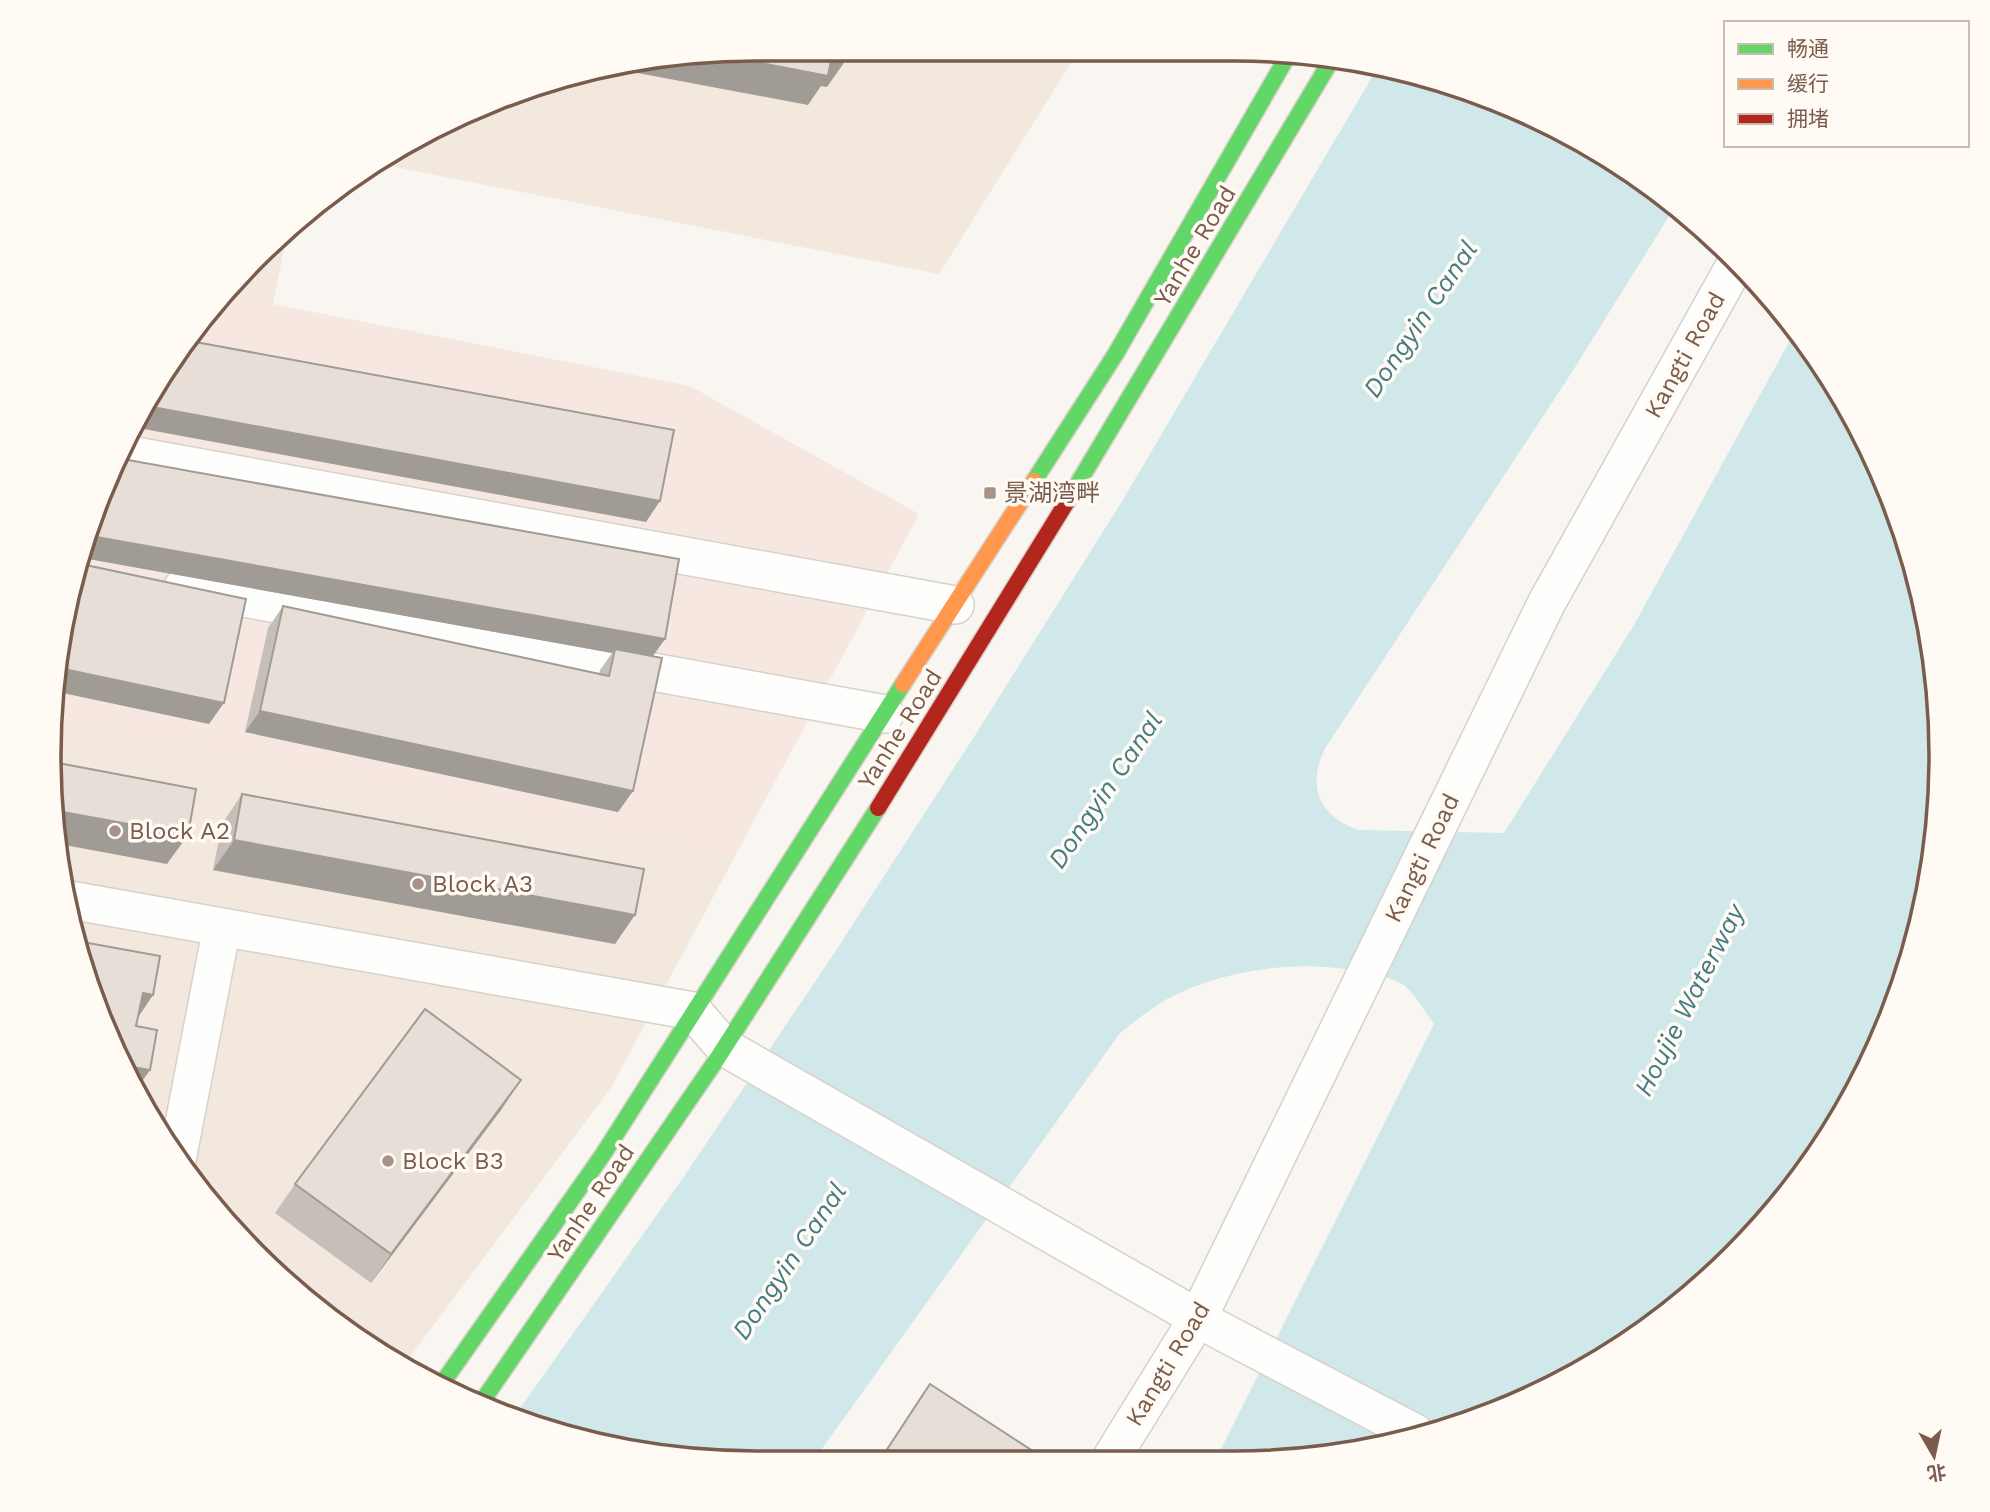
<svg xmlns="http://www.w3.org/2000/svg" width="1990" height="1512" viewBox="0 0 1990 1512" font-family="'Work Sans','Noto Sans SC',sans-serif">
<rect width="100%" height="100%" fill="#f9f5f0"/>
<!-- residential -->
<path fill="#f2e8de" d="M756,49L1079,50L939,274L374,163L402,144L573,73Z
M288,230L273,304L222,294L225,290Z
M56,722L735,856L612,1086L404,1365L364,1344L256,1256L168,1149L87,984L50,802Z"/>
<!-- commercial -->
<path fill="#f6e8e1" d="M222,294L690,386L919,514L735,856L56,722L63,618L122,443Z"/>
<!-- water -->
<path fill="#d0e8ea" d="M1378,67L1417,73L1547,122L1664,195L1676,205L1572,372L1326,747C1306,784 1318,817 1359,830L1504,833L1634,625L1795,331L1822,363L1887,485L1927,618L1941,756L1927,894L1887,1026L1822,1148L1734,1256L1627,1344L1504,1409L1326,1457H1217L1434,1024C1425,1012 1416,995 1405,986C1395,978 1376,975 1365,973C1303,958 1223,969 1167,999C1150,1009 1135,1021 1120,1033L816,1457H663L514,1417L685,1175L835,952L981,726L1124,498Z"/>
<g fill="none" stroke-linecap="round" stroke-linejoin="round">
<defs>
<path id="street" d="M119,453L955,605
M183,587L885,714
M70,900L693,1011L724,1047L1219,1330L1415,1433
M177,1160L222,927
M1112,1457L1198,1318L1546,604L1738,260"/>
<path id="fast" d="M1034,481L1115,355L1290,52
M1068,500L1332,59
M441,1385L602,1156L903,684
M479,1406L717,1059L878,808"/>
<path id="slow" d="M903,684L1034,481"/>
<path id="jam" d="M878,808L1068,500"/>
</defs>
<!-- street casing -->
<use href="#street" stroke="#d7d1cb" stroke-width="40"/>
<!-- fast casing -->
<use href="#fast" stroke="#d9d2cb" stroke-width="19"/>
<!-- slow casing -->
<use href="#slow" stroke="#d9d2cb" stroke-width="19"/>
<!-- jam casing -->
<use href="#jam" stroke="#d9d2cb" stroke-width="19"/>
<!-- street -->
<use href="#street" stroke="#fefefd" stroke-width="37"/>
<!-- fast -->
<use href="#fast" stroke="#63d668" stroke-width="16"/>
<!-- slow -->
<use href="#slow" stroke="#ff974d" stroke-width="16"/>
<!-- jam -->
<use href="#jam" stroke="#b3261e" stroke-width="16"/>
</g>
<!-- wall -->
<path fill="#c6bfb9" d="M117,458L665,639L653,656L633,791L618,812L245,732L268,628L283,606L599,674L600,670L612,653L83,558Z
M242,794L615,944L213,870L222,824Z
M88,943L138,1017L136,1026L138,1087L87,984L81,953Z
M501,1110L371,1283L275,1213L295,1184Z
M930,1384L1042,1457H882Z"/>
<!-- shaded-wall -->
<path fill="#a19b96" d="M714,54L832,55L848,57L827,87L821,86L808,105L611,68Z
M147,406L660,501L646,522L133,427Z
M91,536L665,639L650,660L615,649L612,653L83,558Z
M59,668L224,703L209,724L58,692Z
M260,711L633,791L618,812L245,732Z
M52,810L188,835L167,864L59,844Z
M234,840L635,915L615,944L213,870Z
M143,993L153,995L133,1025Z
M127,1066L150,1070L138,1087Z
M521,1080L501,1110L371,1283L391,1254Z"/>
<!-- building -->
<path fill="#e6ded7" stroke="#a19b96" stroke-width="2" d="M756,49H849L848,57L832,55L828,76L714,54Z
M190,341L674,430L660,501L147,406Z
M117,458L679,559L665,639L91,536Z
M81,564L246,599L224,703L59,668L63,618Z
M283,606L609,676L615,649L662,658L633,791L260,711Z
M53,762L196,789L188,835L52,810L50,802Z
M242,794L644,869L635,915L234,840Z
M88,943L160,956L153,995L143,993L136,1026L157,1030L150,1070L127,1066L90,989L91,983H86L83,966Z
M425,1009L521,1080L391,1254L295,1184Z
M930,1384L1042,1457H882Z"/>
<!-- markers -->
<g fill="#a69286" stroke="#fffaf3" stroke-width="2.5">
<rect x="983" y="486" width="14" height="14" rx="3.5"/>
<circle cx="115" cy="831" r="7"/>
<circle cx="418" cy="884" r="7"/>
<circle cx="388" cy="1161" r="7"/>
</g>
<g text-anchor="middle" stroke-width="7" stroke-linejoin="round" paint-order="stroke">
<!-- street labels -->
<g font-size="24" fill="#7a5c4d" stroke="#fffaf3">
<text transform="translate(1195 246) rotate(-59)" y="8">Yanhe Road</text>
<text transform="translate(1685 355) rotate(-61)" y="8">Kangti Road</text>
<text transform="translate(900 729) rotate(-58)" y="8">Yanhe Road</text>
<text transform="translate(1422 858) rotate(-64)" y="8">Kangti Road</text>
<text transform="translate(591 1203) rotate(-56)" y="8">Yanhe Road</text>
<text transform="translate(1168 1364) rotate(-59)" y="8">Kangti Road</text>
</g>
<!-- poi labels -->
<g font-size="24" fill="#7a5c4d" stroke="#fffaf3" text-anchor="start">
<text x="1004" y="501">景湖湾畔</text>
<text x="129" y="839">Block A2</text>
<text x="432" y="892">Block A3</text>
<text x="402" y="1169">Block B3</text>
</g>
<!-- water labels -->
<g font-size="26" font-style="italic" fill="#437c86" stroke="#fffaf3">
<text transform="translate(1420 319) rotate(-56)" y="9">Dongyin Canal</text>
<text transform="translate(1105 790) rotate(-56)" y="9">Dongyin Canal</text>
<text transform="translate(1689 1000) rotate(-63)" y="9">Houjie Waterway</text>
<text transform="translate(789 1261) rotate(-56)" y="9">Dongyin Canal</text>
</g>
</g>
<!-- crop -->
<path d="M0 0H1990V1512H0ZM756 61H1234A695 695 0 0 1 1929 756V756A695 695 0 0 1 1234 1451H756A695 695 0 0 1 61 756V756A695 695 0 0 1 756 61Z" fill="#fffaf3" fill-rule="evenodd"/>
<path fill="none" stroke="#7a5c4d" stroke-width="3.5" d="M756 61H1234A695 695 0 0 1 1929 756V756A695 695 0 0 1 1234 1451H756A695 695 0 0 1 61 756V756A695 695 0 0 1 756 61Z"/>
<!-- legend -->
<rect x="1724" y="21" width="245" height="126" fill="#fffaf3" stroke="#cabbb1" stroke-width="2"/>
<rect x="1738" y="44" width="35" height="10" fill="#63d668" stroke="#cabbb1" stroke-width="2"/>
<text x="1787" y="56" font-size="21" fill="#7a5c4d">畅通</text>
<rect x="1738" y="79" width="35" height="10" fill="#ff974d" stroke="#cabbb1" stroke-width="2"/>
<text x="1787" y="91" font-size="21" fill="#7a5c4d">缓行</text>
<rect x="1738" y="114" width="35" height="10" fill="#b3261e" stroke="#cabbb1" stroke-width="2"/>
<text x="1787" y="126" font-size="21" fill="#7a5c4d">拥堵</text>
<!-- north arrow -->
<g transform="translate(1934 1456) rotate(171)" stroke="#fffaf3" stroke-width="5" paint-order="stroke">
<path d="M0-5L12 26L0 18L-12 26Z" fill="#7a5c4d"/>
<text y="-10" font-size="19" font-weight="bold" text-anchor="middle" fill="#7a5c4d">北</text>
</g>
</svg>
